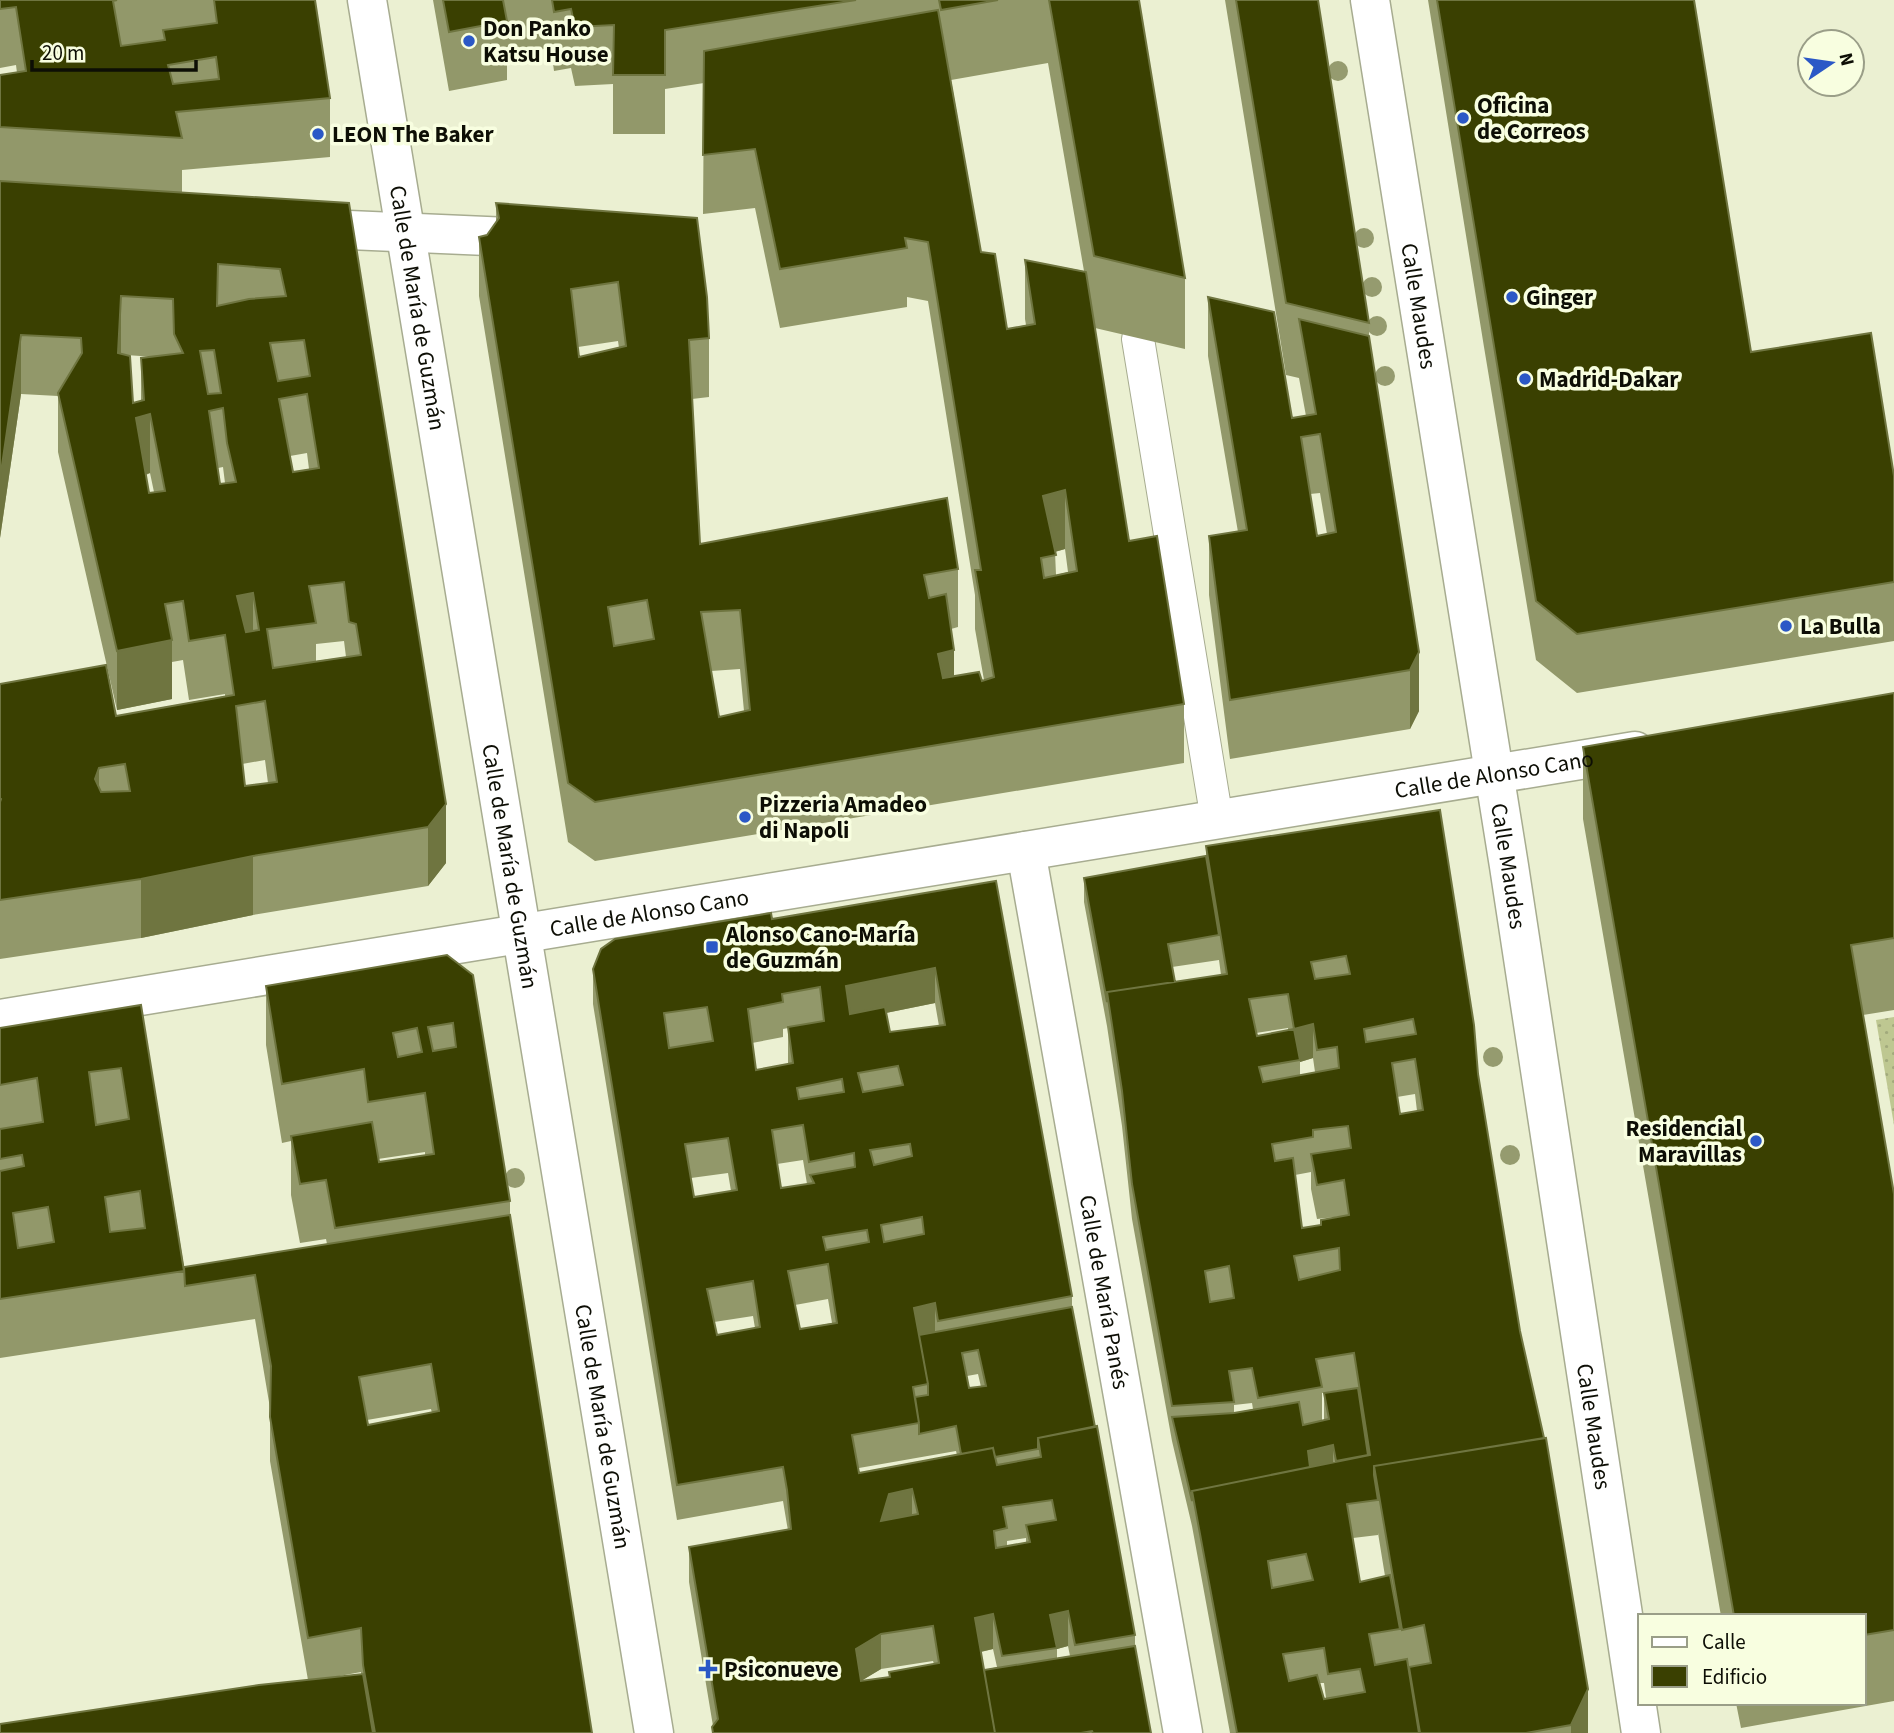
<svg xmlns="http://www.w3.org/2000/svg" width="1894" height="1733" viewBox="0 0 1894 1733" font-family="'Source Sans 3',sans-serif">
<defs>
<pattern id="park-dots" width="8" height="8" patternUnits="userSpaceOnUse" patternTransform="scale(1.75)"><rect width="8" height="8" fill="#bec791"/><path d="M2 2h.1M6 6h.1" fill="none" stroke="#a2aa7c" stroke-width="1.8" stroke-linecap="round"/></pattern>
</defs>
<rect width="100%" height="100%" fill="#ebf0d2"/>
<!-- park -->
<path fill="url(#park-dots)" d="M1894,1017V1125L1876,1020Z"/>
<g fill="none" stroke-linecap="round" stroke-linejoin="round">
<defs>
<path id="service" d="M1138,339L1217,820"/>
<g id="minor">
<path id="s1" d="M367,0L654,1733"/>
<path id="s2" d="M1370,0L1509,866L1641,1733"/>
<path d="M303,228L533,238"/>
<path id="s3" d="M1026,851L1183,1733"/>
<path id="s4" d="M0,1019L1635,751"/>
</g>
</defs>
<!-- service casing -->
<use href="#service" stroke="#a7ac90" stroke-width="34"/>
<!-- minor casing -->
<use href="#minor" stroke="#a7ac90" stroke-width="41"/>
<!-- service -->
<use href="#service" stroke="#fff" stroke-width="32"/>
<!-- minor -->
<use href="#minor" stroke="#fff" stroke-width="38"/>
</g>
<!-- trees -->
<g fill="#959b6f">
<circle cx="1338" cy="71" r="10"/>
<circle cx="1364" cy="238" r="10"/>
<circle cx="1372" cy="287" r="10"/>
<circle cx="1377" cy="326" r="10"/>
<circle cx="1385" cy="376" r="10"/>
<circle cx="1493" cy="1057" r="10"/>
<circle cx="1510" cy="1155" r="10"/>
<circle cx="515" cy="1178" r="10"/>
</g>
<!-- wall -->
<path fill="#92986a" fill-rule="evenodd" d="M0,0H315L330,98V157L182,170V193L349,203L446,863L428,886L253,915L141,938L0,959V684L116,716L225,696V694L189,700L183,660L172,662V699L117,710L58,452V396L21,394L0,538V75L17,73L16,65L0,68ZM126,355L155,357L141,358V401L133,403ZM307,453L309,469L293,472L290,456ZM223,467L225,483L220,484L218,468ZM150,473L154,492L149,493L146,475ZM344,641L346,657L316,661V644ZM265,760L268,783L245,786L242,764Z
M433,0H1139L1185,278V349L1095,328L1129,541L1184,704V763L595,861L568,842L479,296V237L487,235L496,223V203L709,338V397L692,399L700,544L958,569V627L951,629L954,676L982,681L984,680L975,629V595L928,301L907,297V307L780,328L755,208L703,214L704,83L665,89V134H613V84L575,86L571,68L554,71L551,48L507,55V80L449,91ZM1048,63L1084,271L1025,260V319L1026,325L1007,329L981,252L951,80ZM618,341L619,348L579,357L578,347ZM1065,549L1068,572L1056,575L1055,552ZM740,669L744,711L719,717L711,671Z
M1225,0H1318L1369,323V336L1419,711L1410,729L1230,759L1209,595V536L1238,532L1208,356V297L1292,418L1306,416L1299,378L1286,375ZM1320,493L1327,534L1317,536L1310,494Z
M1428,0H1694L1751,352L1894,476V641L1577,693L1536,660L1484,347Z
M1894,693V1010L1863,1015L1894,1194V1701L1741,1728L1736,1703H1864V1616H1721L1583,819V747Z
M1440,810L1478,1074L1520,1331L1588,1733H1230L1192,1526L1172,1441L1132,1219L1122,1126L1107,1026L1084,902V878L1206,856V846ZM1219,960L1221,975L1175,982L1172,967ZM1288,1028V1030L1257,1036L1256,1033ZM1313,1058L1315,1072L1300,1075V1062ZM1415,1094L1417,1111L1400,1114L1397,1097ZM1311,1172V1189L1317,1219L1344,1216L1321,1225L1302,1228L1295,1175ZM1354,1388L1324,1393V1420H1322V1393ZM1252,1403L1253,1409L1234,1413V1405ZM1378,1533L1385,1576L1360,1582L1353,1538L1378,1535ZM1320,1683H1324L1326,1698L1324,1699Z
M996,881L1072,1296V1307L1135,1635V1646L1151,1733H712L713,1726L689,1582V1547L788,1530L787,1525L783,1501L677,1520L593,1004V969L772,919ZM935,1003L939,1026L890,1032L886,1013ZM788,1028V1064L756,1070L752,1043L783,1037V1029ZM803,1160L807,1184L781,1188L777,1164ZM728,1173L731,1191L694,1197L691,1178ZM828,1299L832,1323L800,1329L795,1305ZM753,1316L755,1328L717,1335L714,1322ZM978,1374L981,1387L969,1388L967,1376ZM956,1451L957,1455L859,1473V1468ZM1026,1538V1543L1007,1546V1541ZM1068,1646L1070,1656L1057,1658V1649ZM993,1649L997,1667L984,1670L981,1652ZM933,1661L934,1664L889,1672V1677L861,1681L881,1669Z
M447,955L510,1201V1215L592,1733H0L308,1680L270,1461V1408L255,1319L0,1358V1028L141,1005L184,1267L327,1244L326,1239L300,1243L291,1195V1141L282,1143L266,1045V986ZM425,1152V1155L379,1162L378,1159ZM431,1409L432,1413L368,1425L367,1420ZM361,1672V1674L334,1677Z"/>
<!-- shaded-wall -->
<path fill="#6f7540" d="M218,264V323L217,306Z
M121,296V354L118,353Z
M21,335V394L0,538V479Z
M150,414V473L136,477V418Z
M1065,490V549L1043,555V496Z
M253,593V652L237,655V596Z
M172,640V699L117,710V651Z
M954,650V709L938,713V654Z
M1419,652V711L1410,729V670Z
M99,768V826L95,779Z
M446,804V863L428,886V827Z
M253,856V915L141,938V879Z
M935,968V1003L846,1021V986Z
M1313,1024V1058L1300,1062L1294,1029Z
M935,1303V1338L919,1342L914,1308Z
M1333,1445V1469L1308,1475V1451Z
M912,1489V1524L881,1521L889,1494Z
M1068,1611V1646L1057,1649L1050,1615Z
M993,1614V1649L975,1653V1618Z
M881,1634V1669L856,1684V1649Z
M1588,1689V1733H1571V1725Z"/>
<!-- building -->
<path fill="#3a4001" stroke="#6f7540" stroke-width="2" fill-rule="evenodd" d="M0,0H117L113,1L121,46L165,40L163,30L217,23L214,0H315L330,98L176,112L182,138L0,127V75L26,71L16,7L0,9ZM216,57L219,79L173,84L168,65Z
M443,0H503L507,21L449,32Z
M552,0H856L665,30V75H613L614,25L575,27L571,9L554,12Z
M939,0H998L941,10Z
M1049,0H1139L1185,278L1094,256Z
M1236,0H1318L1369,323L1286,303Z
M1437,0H1694L1751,352L1871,333L1894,476V582L1577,634L1536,601Z
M938,10L981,252L995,254L1007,329L1035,324L1025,260L1086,272L1129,541L1157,536L1184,704L595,802L568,783L479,237L487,235L499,218L496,203L697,218L707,297L709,338L689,340L700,544L947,498L958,569L924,575L929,598L946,594L954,650L938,654L943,678L979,672L982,681L994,677L975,570H981L928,242L905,238L907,248L780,269L755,149L703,155L704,51ZM618,282L626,346L579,357L571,289ZM1065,490L1077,571L1044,578L1041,558L1056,555L1043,496ZM647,600L654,639L614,646L608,607ZM740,610L750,710L719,717L701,612Z
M0,181L349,203L446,804L428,827L253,856L141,879L0,900V802L1,799L0,798V684L106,665L116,716L234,695L225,635L189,641L183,601L165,604L172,640L117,651L58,393L82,353L81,338L21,335L0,479ZM218,264L280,269L286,296L249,299L217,306ZM121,296L173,299L174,334L183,353L141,358L144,400L133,403L130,356L118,353ZM304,340L310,376L278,381L270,343ZM214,350L221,393L208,394L200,351ZM307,394L319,468L293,472L279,399ZM223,408L227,443L236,482L220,484L209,411ZM150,414L165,491L149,493L136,418ZM344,582L349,622L356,624L361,655L273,668L267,629L316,623L309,586ZM253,593L259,630L246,632L237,596ZM265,701L277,782L245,786L236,706ZM125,764L130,791L101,792L95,779L99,768Z
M1208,297L1274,312L1292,418L1316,414L1299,319L1369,336L1419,652L1410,670L1230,700L1209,536L1247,530ZM1320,434L1336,532L1317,536L1301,437Z
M1894,693V938L1851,945L1894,1194V1630L1864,1635V1616H1734L1583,747Z
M1440,810L1474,1025L1478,1074L1520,1331L1544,1438L1374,1466V1475L1378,1500L1347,1504L1360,1582L1390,1575L1400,1629L1369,1634L1375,1665L1407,1659L1419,1733H1237L1192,1491L1370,1455L1354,1353L1316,1359L1322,1387L1258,1398L1252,1368L1229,1371L1234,1402L1172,1406L1132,1184L1122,1091L1107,992L1227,974L1206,846ZM1346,956L1350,974L1315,979L1311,962ZM1288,994L1294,1029L1257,1036L1249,999ZM1413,1019L1416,1034L1366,1042L1364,1029ZM1313,1024L1317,1050L1337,1047L1339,1068L1263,1082L1259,1067L1300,1060L1294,1029ZM1415,1059L1423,1110L1400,1114L1392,1063ZM1348,1126L1351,1148L1311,1154L1317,1185L1344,1180L1349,1215L1321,1220V1225L1302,1228L1293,1158L1275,1161L1272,1144L1313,1137V1130ZM1339,1248L1340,1270L1299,1280L1294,1256ZM1229,1266L1234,1298L1210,1302L1205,1271ZM1306,1554L1313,1580L1272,1588L1268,1561ZM1324,1648L1328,1674L1360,1669L1365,1692L1324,1699L1317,1675L1289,1681L1283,1654Z
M1206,856L1219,935L1168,944L1175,982L1107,992V1002L1084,878Z
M996,881L1072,1296L938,1321L935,1303L914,1308L928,1384L913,1387L919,1423L852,1435L859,1473L993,1448L997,1465L1041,1457L1038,1438L1097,1426L1135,1635L1075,1645L1068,1611L1050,1615L1057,1648L1002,1656L993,1614L975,1618L995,1733H713L712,1727L718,1719L689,1547L791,1529L787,1490L783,1467L677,1485L593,969L601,949L615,939L771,913L772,919ZM935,968L945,1025L890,1032L885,1007L850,1014L846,986ZM820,987L824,1021L788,1027L793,1063L756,1070L748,1009L783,1002L782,994ZM707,1007L713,1041L669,1048L664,1013ZM898,1066L903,1085L863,1092L858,1073ZM842,1079L844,1092L799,1099L797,1088ZM803,1125L809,1162L854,1153L855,1167L810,1175L814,1183L781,1188L772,1130ZM728,1138L737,1190L694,1197L685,1144ZM910,1144L912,1156L874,1165L870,1150ZM922,1217L924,1234L884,1242L881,1225ZM867,1230L869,1242L826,1250L823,1237ZM828,1264L837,1323L800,1329L788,1271ZM753,1281L760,1327L717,1335L707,1289ZM912,1489L918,1514L881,1521L889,1494ZM1052,1500L1056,1520L1026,1525L1030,1542L996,1548L994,1531L1007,1528L1003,1507ZM933,1626L939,1663L889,1672L890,1677L861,1681L856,1649L881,1634Z
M447,955L473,975L510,1201L335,1228L326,1180L300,1184L291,1136L372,1122L379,1162L434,1154L425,1093L368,1102L364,1069L282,1084L266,986ZM453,1023L456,1047L433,1051L428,1027ZM417,1028L422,1052L398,1057L393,1033Z
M141,1005L184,1271L0,1299V1171L24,1166L22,1155L0,1159V1129L43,1122L37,1078L0,1085V1028ZM121,1068L129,1119L96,1125L89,1072ZM140,1191L145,1228L110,1232L105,1197ZM48,1207L54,1242L18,1248L13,1213Z
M510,1215L592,1733H375L363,1665L361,1628L308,1638L270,1417L271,1366L255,1275L185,1286L184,1267ZM431,1364L439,1411L368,1425L359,1377Z
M1072,1307L1095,1427L1038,1438V1449L995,1457L993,1448L961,1454L956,1426L919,1434V1423L915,1397L928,1395V1384L919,1335ZM978,1350L986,1386L969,1388L962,1353Z
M1358,1388L1368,1455L1336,1461L1333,1445L1308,1451L1310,1467L1192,1491V1501L1172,1417L1234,1413L1299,1402L1303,1425L1329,1419L1324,1393Z
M1546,1438L1588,1689L1571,1725L1526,1733H1420L1409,1667L1431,1663L1424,1625L1402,1630L1374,1466Z
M1135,1646L1151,1733H1093L1092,1731L1081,1733H995L984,1670Z
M363,1674L373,1733H0V1724L259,1685Z"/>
<!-- markers -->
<g fill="#2b58c6" stroke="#f8fee0" stroke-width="2.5">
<circle cx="469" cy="41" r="7"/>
<circle cx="1463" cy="118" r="7"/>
<circle cx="318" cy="134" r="7"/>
<circle cx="1512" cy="297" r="7"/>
<circle cx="1525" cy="379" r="7"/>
<circle cx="1786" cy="626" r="7"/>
<circle cx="745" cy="817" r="7"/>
<rect x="705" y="940" width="14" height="14" rx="3.5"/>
<circle cx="1756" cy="1141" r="7"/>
<path d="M704.5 1658.5h7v7h7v7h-7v7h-7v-7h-7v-7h7z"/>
</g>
<g text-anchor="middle" stroke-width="7" stroke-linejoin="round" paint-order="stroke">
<!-- poi labels -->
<g font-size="23" font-weight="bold" fill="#0d0e05" stroke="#f8fee0" text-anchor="start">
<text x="483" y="36">Don Panko<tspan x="483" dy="26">Katsu House</tspan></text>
<text x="1477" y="113">Oficina<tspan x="1477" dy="26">de Correos</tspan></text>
<text x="332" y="142">LEON The Baker</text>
<text x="1526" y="305">Ginger</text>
<text x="1539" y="387">Madrid-Dakar</text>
<text x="1800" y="634">La Bulla</text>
<text x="759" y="812">Pizzeria Amadeo<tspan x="759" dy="26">di Napoli</tspan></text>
<text x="726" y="942">Alonso Cano-María<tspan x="726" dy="26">de Guzmán</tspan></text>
<text x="1742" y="1136" text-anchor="end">Residencial<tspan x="1742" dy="26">Maravillas</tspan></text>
<text x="724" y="1677">Psiconueve</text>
</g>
<!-- street labels -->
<g font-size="23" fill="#0d0e05" stroke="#f8fee0">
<text dy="8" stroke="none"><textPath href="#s2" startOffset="310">Calle Maudes</textPath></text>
<text dy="8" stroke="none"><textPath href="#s1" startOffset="312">Calle de María de Guzmán</textPath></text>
<text dy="8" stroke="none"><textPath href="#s4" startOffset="1514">Calle de Alonso Cano</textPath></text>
<text dy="8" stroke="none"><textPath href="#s2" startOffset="877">Calle Maudes</textPath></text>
<text dy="8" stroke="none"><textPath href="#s1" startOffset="878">Calle de María de Guzmán</textPath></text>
<text dy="8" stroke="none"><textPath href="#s4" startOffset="658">Calle de Alonso Cano</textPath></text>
<text dy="8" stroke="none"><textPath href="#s3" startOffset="448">Calle de María Panés</textPath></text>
<text dy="8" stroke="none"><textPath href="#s1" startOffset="1446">Calle de María de Guzmán</textPath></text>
<text dy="8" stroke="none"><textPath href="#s2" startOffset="1444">Calle Maudes</textPath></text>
</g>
</g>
<!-- legend -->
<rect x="1638" y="1614" width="228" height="91" fill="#f8fee0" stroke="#9a9e88" stroke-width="2"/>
<rect x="1652" y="1637" width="35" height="10" fill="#ffffff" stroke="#9a9e88" stroke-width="2"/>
<text x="1702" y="1649" font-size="21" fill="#0d0e05">Calle</text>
<rect x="1652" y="1666" width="35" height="21" fill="#3a4001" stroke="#9a9e88" stroke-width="2"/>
<text x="1702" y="1684" font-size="21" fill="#0d0e05">Edificio</text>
<!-- north arrow -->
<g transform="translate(1831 63) rotate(77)"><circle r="33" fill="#f8fee0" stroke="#9a9e88" stroke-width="2"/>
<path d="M0-5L12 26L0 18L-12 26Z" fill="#2b58c6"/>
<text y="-10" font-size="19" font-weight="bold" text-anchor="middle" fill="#0d0e05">N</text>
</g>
<!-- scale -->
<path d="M32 60v10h164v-10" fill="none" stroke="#0d0e05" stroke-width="3.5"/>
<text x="42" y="60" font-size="21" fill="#0d0e05" stroke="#f8fee0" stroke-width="5" paint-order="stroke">20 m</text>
</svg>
